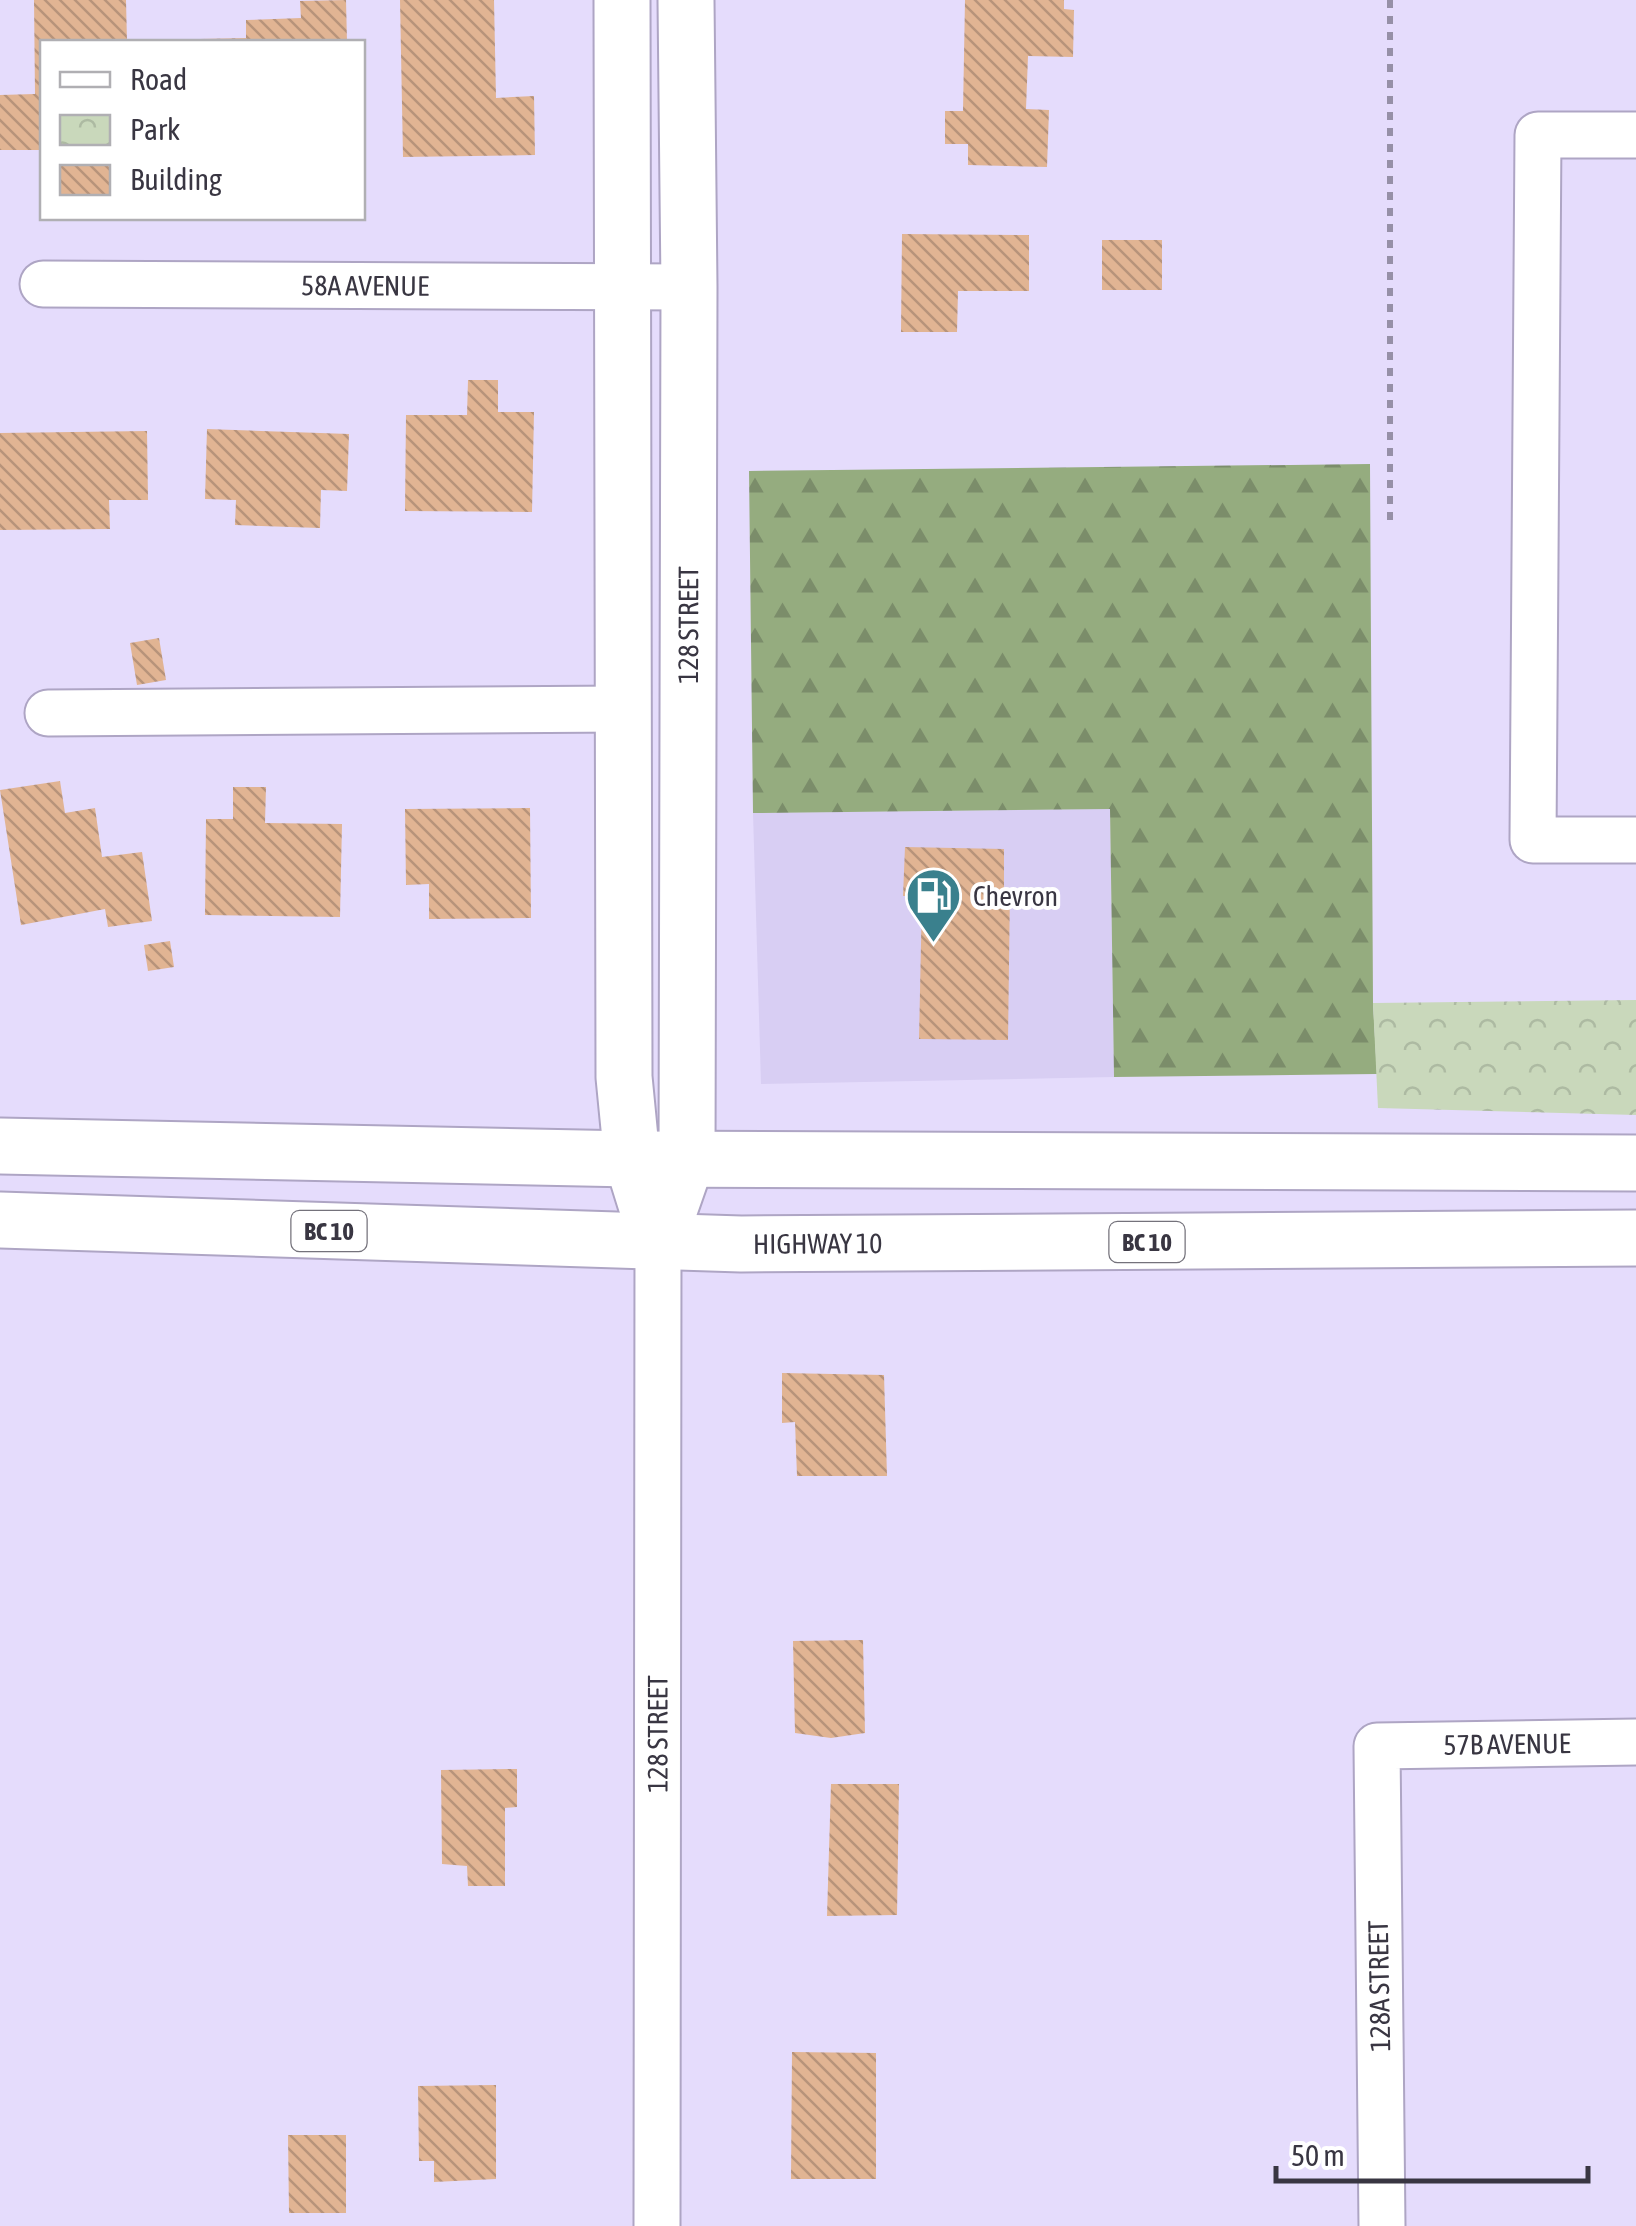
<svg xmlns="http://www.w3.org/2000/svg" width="1636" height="2226" viewBox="0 0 1636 2226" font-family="'Asap Condensed',sans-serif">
<defs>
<pattern id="forest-firs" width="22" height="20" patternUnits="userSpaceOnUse" patternTransform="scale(2.5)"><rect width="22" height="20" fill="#95ac7f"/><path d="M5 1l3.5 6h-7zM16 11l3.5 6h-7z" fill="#7b8d6a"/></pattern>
<pattern id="park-crowns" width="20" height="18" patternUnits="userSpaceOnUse" patternTransform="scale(2.5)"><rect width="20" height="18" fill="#c9d8bb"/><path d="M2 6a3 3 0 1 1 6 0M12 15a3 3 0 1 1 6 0" fill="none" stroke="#adbaa2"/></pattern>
<pattern id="building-back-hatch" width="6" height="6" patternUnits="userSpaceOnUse" patternTransform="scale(2.5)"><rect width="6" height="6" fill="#e1b493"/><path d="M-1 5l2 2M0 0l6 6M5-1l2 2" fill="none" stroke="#b7937a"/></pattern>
</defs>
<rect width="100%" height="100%" fill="#e5dcfc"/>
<!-- built -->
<path fill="#d8cef3" d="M1110,809L1114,1077L761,1084L753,813Z"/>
<!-- forest -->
<path fill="url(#forest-firs)" d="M1370,464L1373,1003L1377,1074L1114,1077L1110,809L753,813L749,471Z"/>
<!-- park -->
<path fill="url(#park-crowns)" d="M1636,1000V1115L1378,1108L1373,1003Z"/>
<!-- building -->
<path fill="url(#building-back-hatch)" d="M34,0H126L127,42H42V150H0V95L35,94Z
M346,0L347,42H200V39L246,38V20L301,18L300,1Z
M400,0H494L496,98L534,96L535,155L403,157Z
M965,0H1064V9L1074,10L1073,57L1028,56L1026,109L1049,110L1047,167L968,165V144H945V111H963Z
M902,234L1029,235V291H958L957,332H901Z
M1102,240H1162V290H1102Z
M468,380H498V412H534L532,512L405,511L406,415H467Z
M207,429L349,434L347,491L321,490L320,528L235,525L236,500L205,499Z
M147,431L148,500H109L110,529L0,530V433Z
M159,638L166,680L137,685L130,643Z
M60,781L65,813L95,808L102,857L142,852L152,921L108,927L105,909L21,925L0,790Z
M233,787H266L265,823L342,824L340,917L205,915L206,819H233Z
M530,808L531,918L429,919V884L406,885L405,809Z
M905,847L1004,849V888H1010L1008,1040L919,1039L922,896H903Z
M170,941L174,967L148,971L144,945Z
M782,1373L884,1375L887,1476H797L795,1422L782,1423Z
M863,1640L865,1733L831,1738L795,1733L793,1641Z
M517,1769V1807L505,1808V1886H468L467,1866L442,1864L441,1770Z
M831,1784H899L897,1915L827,1916Z
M792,2052L876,2053V2179H791Z
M496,2085V2179L434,2182V2161H419L418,2086Z
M288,2135H346V2213H289Z"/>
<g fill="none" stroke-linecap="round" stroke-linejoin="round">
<defs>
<g id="minor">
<path d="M1636,135H1538L1533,840H1636"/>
<path id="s1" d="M43,284L689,287"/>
<path d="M48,713L625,709"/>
<path id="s2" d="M657,2226L658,1242"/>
<path id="s3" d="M1382,2226L1377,1746L1636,1742"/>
</g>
<g id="major">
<path d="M622,0L624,1077L632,1159L646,1204"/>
<path id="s4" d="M658,1242L687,1159L689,287L686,0"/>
</g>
<g id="highway">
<path d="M0,1146L632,1159L1636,1163"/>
<path id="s5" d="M0,1220L741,1244L1636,1238"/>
</g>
</defs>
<!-- minor casing -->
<use href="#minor" stroke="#aea5c4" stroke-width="49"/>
<!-- major casing -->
<use href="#major" stroke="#aea5c4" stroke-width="59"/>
<!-- highway casing -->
<use href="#highway" stroke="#aea5c4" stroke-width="59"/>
<!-- path -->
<path stroke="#9690a7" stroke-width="6" stroke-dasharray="8 8" stroke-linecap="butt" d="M1390,0V523"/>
<!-- minor -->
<use href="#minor" stroke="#fff" stroke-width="45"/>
<!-- major -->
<use href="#major" stroke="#fff" stroke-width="55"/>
<!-- highway -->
<use href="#highway" stroke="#fff" stroke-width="55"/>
</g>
<!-- icons -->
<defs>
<symbol id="fuel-pin" viewBox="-11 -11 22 30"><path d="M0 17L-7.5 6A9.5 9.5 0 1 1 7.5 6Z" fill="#3a808d" stroke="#fff"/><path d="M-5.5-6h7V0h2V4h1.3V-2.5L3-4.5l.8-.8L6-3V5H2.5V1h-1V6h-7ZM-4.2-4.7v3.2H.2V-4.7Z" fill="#fff"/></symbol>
</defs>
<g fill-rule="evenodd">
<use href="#fuel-pin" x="902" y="864" width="63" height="86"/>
</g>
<g text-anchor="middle" stroke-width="8" stroke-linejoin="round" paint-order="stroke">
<!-- shield labels -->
<g fill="#fff" stroke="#74727b" stroke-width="2.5">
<rect x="291.5" y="1211" width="75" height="40" rx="8"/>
<rect x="1109.5" y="1222" width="75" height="40" rx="8"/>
</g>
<g font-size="25" font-weight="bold" fill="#393642">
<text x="329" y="1240">BC 10</text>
<text x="1147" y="1251">BC 10</text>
</g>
<!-- street labels -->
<g font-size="28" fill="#393642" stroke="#fff">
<text dy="10" stroke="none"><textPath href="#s1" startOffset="322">58A AVENUE</textPath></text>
<text dy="10" stroke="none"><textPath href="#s4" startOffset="622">128 STREET</textPath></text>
<text dy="10" stroke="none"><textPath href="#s5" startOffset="818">HIGHWAY 10</textPath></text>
<text dy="10" stroke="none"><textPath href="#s2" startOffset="492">128 STREET</textPath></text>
<text dy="10" stroke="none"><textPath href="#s3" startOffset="610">57B AVENUE</textPath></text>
<text transform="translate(1379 1986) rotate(-91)" y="10">128A STREET</text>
</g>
<!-- poi labels -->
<g font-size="28" fill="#393642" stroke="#fff" text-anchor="start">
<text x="973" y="906">Chevron</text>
</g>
</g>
<!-- legend -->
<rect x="40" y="40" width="325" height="180" fill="#ffffff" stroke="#b0afb3" stroke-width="2.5"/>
<rect x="60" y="72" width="50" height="15" fill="#ffffff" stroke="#b0afb3" stroke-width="2.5"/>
<text x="130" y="90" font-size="30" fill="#393642">Road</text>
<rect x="60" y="115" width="50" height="30" fill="url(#park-crowns)" stroke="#b0afb3" stroke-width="2.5"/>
<text x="130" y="140" font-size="30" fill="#393642">Park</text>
<rect x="60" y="165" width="50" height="30" fill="url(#building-back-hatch)" stroke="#b0afb3" stroke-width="2.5"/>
<text x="130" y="190" font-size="30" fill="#393642">Building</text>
<!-- scale -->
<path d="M1276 2166v15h312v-15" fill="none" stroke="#393642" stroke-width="5"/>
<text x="1291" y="2166" font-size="30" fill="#393642" stroke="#ffffff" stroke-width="8" paint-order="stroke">50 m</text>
</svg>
